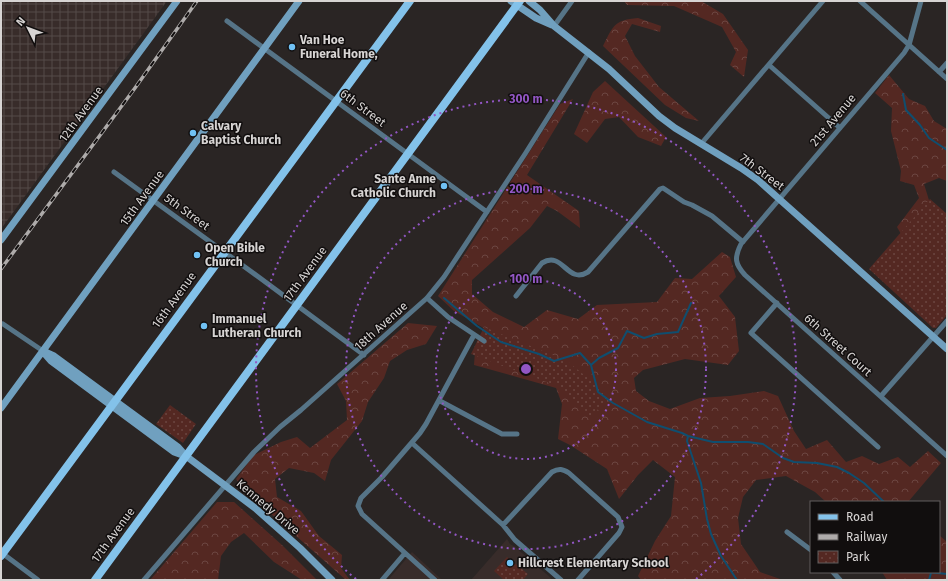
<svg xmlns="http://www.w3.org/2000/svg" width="948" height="581" viewBox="0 0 948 581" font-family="'Fira Sans',sans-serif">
<defs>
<pattern id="industrial-grid" width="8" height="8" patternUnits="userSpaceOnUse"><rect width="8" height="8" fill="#382c2a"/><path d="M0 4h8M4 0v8" fill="none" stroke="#544a48"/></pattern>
<pattern id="forest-crowns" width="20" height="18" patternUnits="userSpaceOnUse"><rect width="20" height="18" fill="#542822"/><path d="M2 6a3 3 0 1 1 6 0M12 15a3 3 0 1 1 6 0" fill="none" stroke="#6c4641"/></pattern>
<pattern id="park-dots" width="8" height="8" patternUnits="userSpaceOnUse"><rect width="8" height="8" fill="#542822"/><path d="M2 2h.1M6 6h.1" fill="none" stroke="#6c4641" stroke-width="1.8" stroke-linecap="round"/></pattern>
</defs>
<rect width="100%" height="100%" fill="#2a2524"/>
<!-- built -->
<path fill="#382c2a" d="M507,539L510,544L515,547L551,578L550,580H471Z
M412,552L442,580H388Z"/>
<!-- industrial -->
<path fill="url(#industrial-grid)" d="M1,1H167L1,229Z"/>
<!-- forest -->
<path fill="url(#forest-crowns)" d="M624,1H701L723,14L748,50L744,77L730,65L736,52L722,27L674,6L627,5Z
M638,18L661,26L660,32L632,24L625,36L635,56L659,87L699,121L686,118L665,105L603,46C613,26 614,20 638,18Z
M889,75L909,99L925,106L934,121L947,129V181L939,178L924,184L932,210L905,241L897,227L919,198L914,185L900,181L901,171L891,131L892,108L875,93Z
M605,81L666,137L661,146L638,137L619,117L605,119L587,143L574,134L593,92Z
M573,99L527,175L579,211L580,228L557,211L547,206L530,228L472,280V294L493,312L524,327L547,310L578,319L597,305L657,302L675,278L692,279L722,252L730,257L736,277L719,296L735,317L739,351L728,365L685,359L643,370L634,378L636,391L649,401L670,409L700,398L730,396L764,391L778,396L794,431L806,449L827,440L846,462L862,456L879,464L898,457L910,467L928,451L941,463L908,502H826L815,492L786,476L756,480L743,497L738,518L741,544L760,572L783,580H641L638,576L655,541L671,516L675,477L653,460L638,475L619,499L607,469L570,445L558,439L562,404L556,388L474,365L475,352L496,335L454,311L438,296L560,104Z
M408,323L437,326L426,344L407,350L390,361L384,378L368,402L362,421L331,460L325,481L314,473L289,468L275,479L277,497L301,511L319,536L342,555L341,568L350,580H346L245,491L236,479L254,455L281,442L297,437L310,448L347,420L346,401L337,384Z
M217,502H234L282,545L317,580H302L274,562L244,533L231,542L221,556L218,580H150Z
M939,535L947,542V580H887L882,572H939Z"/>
<!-- park -->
<path fill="url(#park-dots)" d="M930,199L947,214V315L936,328H933L869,269Z
M484,327L567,361L610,396L591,417L555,385L471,354Z
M170,405L196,424L183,443L156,424Z
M507,557L528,574L523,580H504L494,571Z"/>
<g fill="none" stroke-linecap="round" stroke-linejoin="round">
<!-- stream -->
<path stroke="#0f4e6f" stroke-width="2" d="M903,94L906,110L920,125L929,138L947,150
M444,298L477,326L501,342L539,354L554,361L580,353L591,365L598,392L613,403L647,422L682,433L688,436L713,442H748L763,444L783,458L794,462L817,463L837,467L849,473L864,483L884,502
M591,365L599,358L618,348L627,331L644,338L657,334L678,332L691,303
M688,436L687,441L701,483L707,519L711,534L721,556L737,580
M928,572L947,574
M929,580L931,573"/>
<!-- street -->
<path stroke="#567487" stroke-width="5" d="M860,1L947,79
M921,1L909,45L904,53L741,244C734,258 735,264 745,275L947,456
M227,21L487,212
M554,26L572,1
M769,65L840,128
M939,72L947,63
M701,144L823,1
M114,172L260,278L364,355
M516,296L542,263C563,250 567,285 588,272L660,189L663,188L684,202L692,205L712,216L743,242
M427,298L448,317L484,341
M777,303L751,333L878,447
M3,324L43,351
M881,396L947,321
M440,401L502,434H517
M412,443L503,525L515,540L561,580
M503,525L552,472C559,468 563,469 569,473L618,517L622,527L619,533L578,580
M787,532L811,550
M2,553L38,580
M833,572L840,580
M144,580L254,452L280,427L301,410L427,298L444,277L525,154L589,52
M382,580L405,553
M435,580L362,514L358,506L361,498L382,477L420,433L426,424L474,335"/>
<!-- secondary -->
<path stroke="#70a0bf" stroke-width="7" d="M511,1L536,18L552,25
M529,1L540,10L554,26L609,69L659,116L675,128L741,168L758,180L947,349
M1,240L177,1
M43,351L54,356L178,447L186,456L255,508L300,548L332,580
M44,353L51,361L174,452L185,456
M1,408L299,1"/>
<!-- primary -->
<path stroke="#83c2ea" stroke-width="8" d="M1,556L410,1
M95,580L520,1"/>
<defs>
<path id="rail" d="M1,269L135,88L197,1"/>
</defs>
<!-- rail casing -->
<use href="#rail" stroke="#aeabaa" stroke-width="3.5"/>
<!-- rail -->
<use href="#rail" stroke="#110e0e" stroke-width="2" stroke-dasharray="6" stroke-linecap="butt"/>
</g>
<!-- distance rings -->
<g fill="none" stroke="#9256c4" stroke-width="2" stroke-dasharray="2 4">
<circle cx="526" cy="369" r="90"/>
<circle cx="526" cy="369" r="180"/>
<path d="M356 579A270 270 0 1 1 696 579"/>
</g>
<!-- markers -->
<g fill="#70c1f4" stroke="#110e0e" stroke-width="1.5">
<circle cx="292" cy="47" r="4"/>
<circle cx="193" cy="133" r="4"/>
<circle cx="444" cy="186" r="4"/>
<circle cx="197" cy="255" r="4"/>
<circle cx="204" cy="326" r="4"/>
<circle cx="510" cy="563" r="4"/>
</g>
<g text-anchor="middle" stroke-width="3" stroke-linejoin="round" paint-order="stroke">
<!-- poi labels -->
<g font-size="12" font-weight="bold" fill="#d7d4d3" stroke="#110e0e" text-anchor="start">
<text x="300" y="44">Van Hoe<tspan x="300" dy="14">Funeral Home,</tspan></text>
<text x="201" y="130">Calvary<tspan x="201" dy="14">Baptist Church</tspan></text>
<text x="436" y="183" text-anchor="end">Sante Anne<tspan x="436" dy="14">Catholic Church</tspan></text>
<text x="205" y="252">Open Bible<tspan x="205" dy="14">Church</tspan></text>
<text x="212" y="323">Immanuel<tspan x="212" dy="14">Lutheran Church</tspan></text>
<text x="518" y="567">Hillcrest Elementary School</text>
</g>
<!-- street labels -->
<g font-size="12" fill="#d7d4d3" stroke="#110e0e">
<text transform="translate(363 108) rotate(37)" y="4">6th Street</text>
<text transform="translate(81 114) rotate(-54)" y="4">12th Avenue</text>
<text transform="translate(833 120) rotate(-50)" y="4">21st Avenue</text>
<text transform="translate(762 172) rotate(37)" y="4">7th Street</text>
<text transform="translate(142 198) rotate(-54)" y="4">15th Avenue</text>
<text transform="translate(187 212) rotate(36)" y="4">5th Street</text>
<text transform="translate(305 274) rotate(-54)" y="4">17th Avenue</text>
<text transform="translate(174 300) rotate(-54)" y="4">16th Avenue</text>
<text transform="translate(381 326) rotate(-42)" y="4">18th Avenue</text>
<text transform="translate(838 345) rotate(42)" y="4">6th Street Court</text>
<text transform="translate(268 507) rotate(40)" y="4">Kennedy Drive</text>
<text transform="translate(113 535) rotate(-54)" y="4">17th Avenue</text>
</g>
</g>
<circle cx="526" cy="369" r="6" fill="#9256c4" stroke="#110e0e" stroke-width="2"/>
<g font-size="12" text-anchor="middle" font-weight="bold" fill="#9256c4" stroke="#110e0e" stroke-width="3" stroke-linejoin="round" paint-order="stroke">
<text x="526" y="103">300 m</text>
<text x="526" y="193">200 m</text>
<text x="526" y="283">100 m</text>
</g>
<!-- border -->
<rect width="948" height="581" fill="none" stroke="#d7d4d3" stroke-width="4"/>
<!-- legend -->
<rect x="810" y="501" width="130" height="72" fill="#110e0e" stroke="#605d5d"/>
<rect x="818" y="514" width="20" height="6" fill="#83c2ea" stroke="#605d5d"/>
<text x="846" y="521" font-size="12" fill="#d7d4d3">Road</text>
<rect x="818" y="534" width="20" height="6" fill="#aeabaa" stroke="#605d5d"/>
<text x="846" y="541" font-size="12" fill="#d7d4d3">Railway</text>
<rect x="818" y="551" width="20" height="12" fill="url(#park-dots)" stroke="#605d5d"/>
<text x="846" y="561" font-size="12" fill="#d7d4d3">Park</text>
<!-- north arrow -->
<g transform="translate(28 28) rotate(312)" stroke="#110e0e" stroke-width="3" paint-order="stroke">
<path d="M0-3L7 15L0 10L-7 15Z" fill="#d7d4d3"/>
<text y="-6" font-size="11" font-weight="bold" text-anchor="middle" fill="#d7d4d3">N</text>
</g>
</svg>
